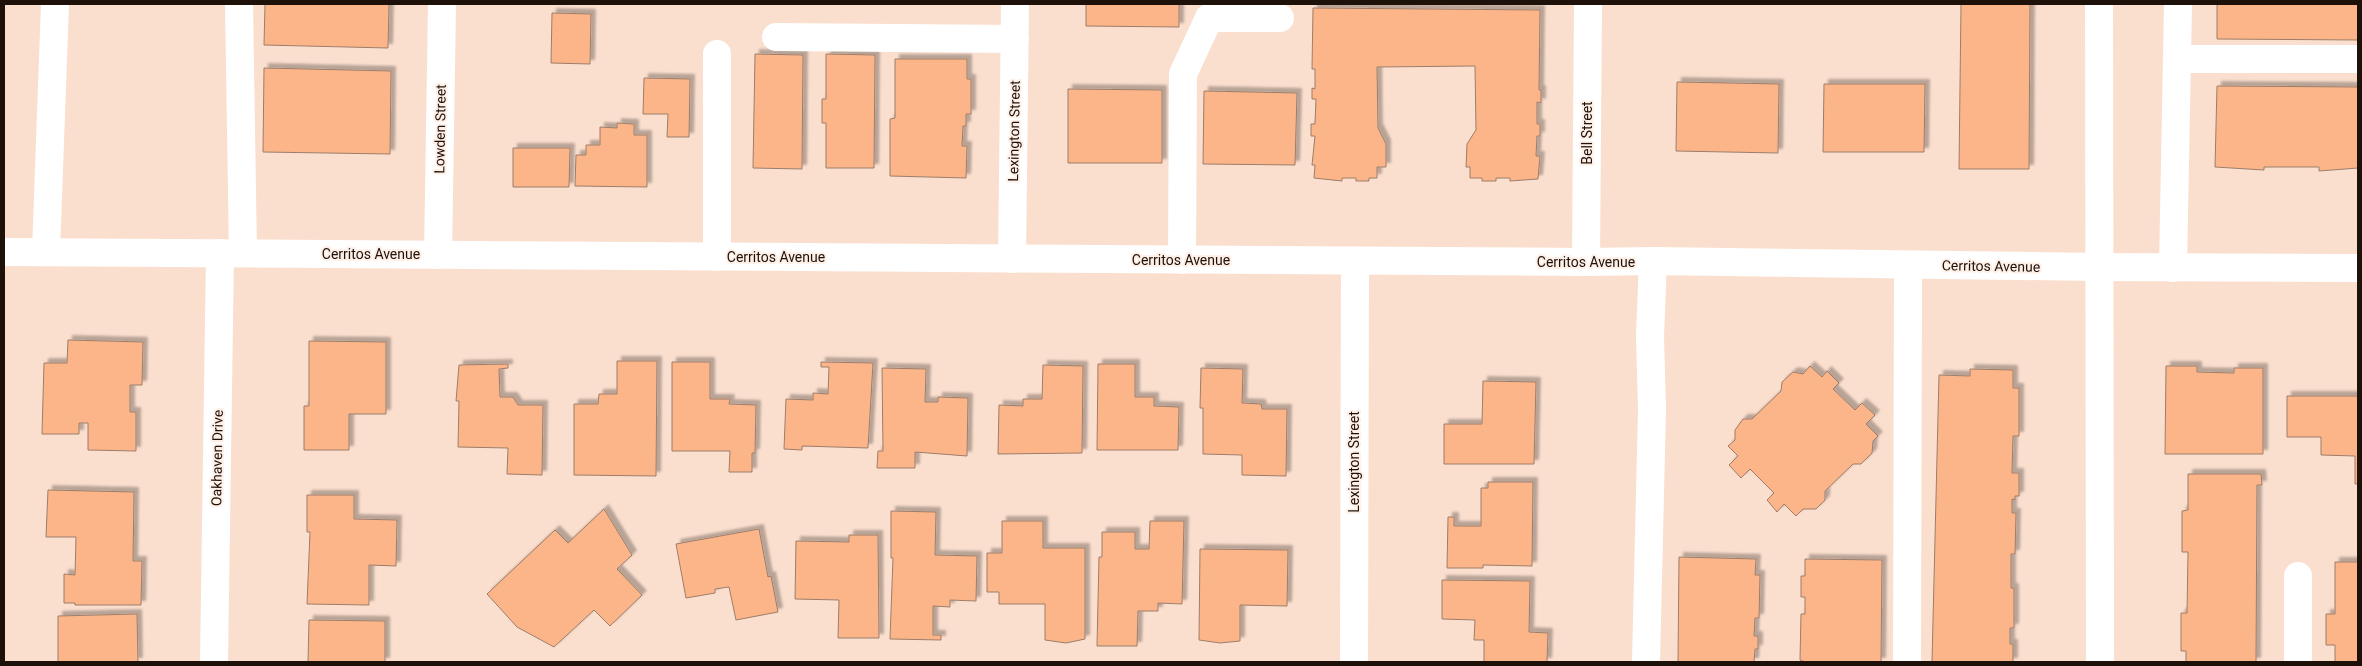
<svg xmlns="http://www.w3.org/2000/svg" width="2362" height="666" viewBox="0 0 2362 666" font-family="Roboto,sans-serif">
<defs>
<filter id="shadow"><feDropShadow dx="4.5" dy="-4.5" stdDeviation="1" flood-color="#0004"/></filter>
</defs>
<rect width="100%" height="100%" fill="#fbdfce"/>
<!-- building -->
<path fill="#fbb589" stroke="#9d7d6a" filter="url(#shadow)" d="M265,4H389L388,48L264,45Z
M1086,4H1179V27L1086,26Z
M1961,4H2030L2029,169H1959Z
M2217,4H2358V40L2217,39Z
M1313,8L1540,10L1539,90H1541V103L1537,102V124H1540V136H1537L1536,156H1540L1538,179L1510,181V178H1496V181H1482V178H1470V167H1466L1467,144L1476,130L1475,66L1377,67L1378,128L1386,144V167H1377V178H1369V181H1356V178H1342V181L1314,178L1315,165H1312L1315,136H1311V124H1315L1316,99H1312V88L1315,89V69H1312Z
M552,13L591,14L590,64L551,63Z
M755,54L803,55L802,169L753,168Z
M826,54L875,55L874,168H826V123H822V99H826Z
M895,59H967V79H971V114H966V126H963L962,146H967L966,178L890,176V119L895,118Z
M264,68L391,71L390,154L263,152Z
M644,78L690,79L689,137H667L668,114H643Z
M1677,82L1779,84L1778,153L1676,151Z
M1824,84H1925L1924,152H1823Z
M2217,86L2358,87V168L2319,171V167H2264V170L2215,167Z
M1068,89L1162,90V163H1068Z
M1204,91L1297,93L1295,165L1203,164Z
M617,123L634,124V135H647V187L575,186L576,155H586V145H600V127L617,128Z
M513,148H570L569,187H513Z
M68,340L143,342L142,385H130V412H136V451L88,450V423H79V434H42L44,363H67Z
M309,341L386,342V414H349V450H304V406H309Z
M617,361H657L656,476L574,475V404H598L599,394H617Z
M672,362H710V399H730L729,404L756,405L755,453H752V472H729L730,451H672Z
M821,362L873,363L868,448L802,446V450L784,449L786,399L813,400V393L828,394L829,367H821Z
M508,364V368L499,369L500,397H513L518,405H543L542,475L507,474L508,448L458,447L459,401H456L459,365Z
M1098,364H1135V397H1154V406L1179,407L1178,450H1097Z
M1043,365L1083,366L1082,453L998,454L999,405L1023,406V399H1042Z
M1810,366L1822,377L1827,371L1839,383L1833,389L1855,410L1862,403L1875,415L1866,424L1878,436L1873,441L1872,453L1861,464H1853L1825,491V500L1816,509H1803L1796,516L1784,504L1777,512L1767,500L1774,493L1750,469L1741,478L1729,465L1738,456L1728,446L1735,440V430L1743,419H1752L1781,391L1782,382L1793,372L1803,374Z
M2166,366H2197V372L2234,373V368H2263V454H2165Z
M882,368L926,369L925,402H938V397L968,398L967,456L915,452V468H877L878,451H883Z
M1201,368L1243,369L1242,403L1261,404L1262,409H1287L1286,476L1242,475V455L1203,454V408H1200Z
M1970,369L2013,370V388H2019V436H2013L2012,473H2019V496H2015V500L2012,499V513H2016L2015,554H2011V588H2014V628H2010V644H2013V662H1932L1939,375L1970,376Z
M1483,381L1536,382L1534,464H1444V424H1482Z
M2358,385V484H2355V456L2321,455V437H2287V396H2358Z
M2188,474H2261L2262,485H2257L2256,662H2186V651H2181V613H2187L2188,552H2182V511L2188,510Z
M1488,482H1533L1532,566L1483,565V568H1447L1448,517H1454V526H1481V488H1488Z
M48,490L134,492L133,561H142L141,605H75V603H64V574L75,575L76,537H46Z
M307,495H354V519L397,520L396,566L369,565V605L307,604L310,532H307Z
M604,509L632,555L617,569L642,595L610,626L594,610L554,647L517,627L487,594L555,530L568,543Z
M891,511L936,512L935,555L977,556L976,601L950,600V607L933,606V635H941V640L890,639L893,558H891Z
M1002,521H1043V548H1085V639L1066,643L1045,640V604H999V592H987V553H1002Z
M1150,521H1184L1182,604L1158,603V611H1138L1137,646H1097L1099,557H1102V532H1135V549H1149Z
M759,529L768,577L771,576L778,612L736,620L729,587L715,589V593L686,598L676,544Z
M849,535H878L879,638H838L839,600L795,599L796,541L849,542Z
M1200,549L1288,550L1287,606L1240,605V641L1220,643L1199,640Z
M1679,557L1756,559L1755,575H1760L1759,618H1755L1754,636H1758V649H1755L1754,662H1678Z
M1805,559L1882,560L1881,662H1805L1800,660L1801,614H1805V597H1801V576H1805Z
M2335,562H2358V662H2335V645H2326V614H2335Z
M1442,580L1530,581L1529,632L1548,633L1547,662H1484V640H1474L1475,620L1442,619Z
M137,614L138,662H58V616Z
M309,620L385,621V662H308Z"/>
<g fill="none" stroke-linecap="round" stroke-linejoin="round">
<!-- minor -->
<path stroke="#fff" stroke-width="28" d="M239,4L243,253
M2099,4L2100,662
M776,37L1015,39
M717,54V257
M2177,59H2358
M46,252L55,4
M438,255L442,4
M1012,259L1015,4
M1182,260L1183,74L1209,18H1280
M1586,262L1588,4
M2173,268L2178,4
M214,662L220,253
M1354,662L1355,261
M1646,662L1652,409L1650,336L1653,261
M1907,662L1908,265
M2298,662V576"/>
<!-- major -->
<path stroke="#fff" stroke-width="28" d="M4,252L1586,262L1653,261L2099,267L2358,268"/>
</g>
<g text-anchor="middle" stroke-width="4" stroke-linejoin="round" paint-order="stroke">
<!-- street labels -->
<g font-size="14" fill="#1d110a" stroke="#feefe7">
<text transform="translate(440 129) rotate(-89)" y="5">Lowden Street</text>
<text transform="translate(1014 131) rotate(-89)" y="5">Lexington Street</text>
<text transform="translate(1587 133) rotate(-90)" y="5">Bell Street</text>
<text x="371" y="259">Cerritos Avenue</text>
<text x="776" y="262">Cerritos Avenue</text>
<text x="1181" y="265">Cerritos Avenue</text>
<text x="1586" y="267">Cerritos Avenue</text>
<text transform="translate(1991 266) rotate(1)" y="5">Cerritos Avenue</text>
<text transform="translate(217 458) rotate(-89)" y="5">Oakhaven Drive</text>
<text transform="translate(1354 462) rotate(-90)" y="5">Lexington Street</text>
</g>
</g>
<!-- border -->
<rect width="2362" height="666" fill="none" stroke="#1d110a" stroke-width="10"/>
</svg>
